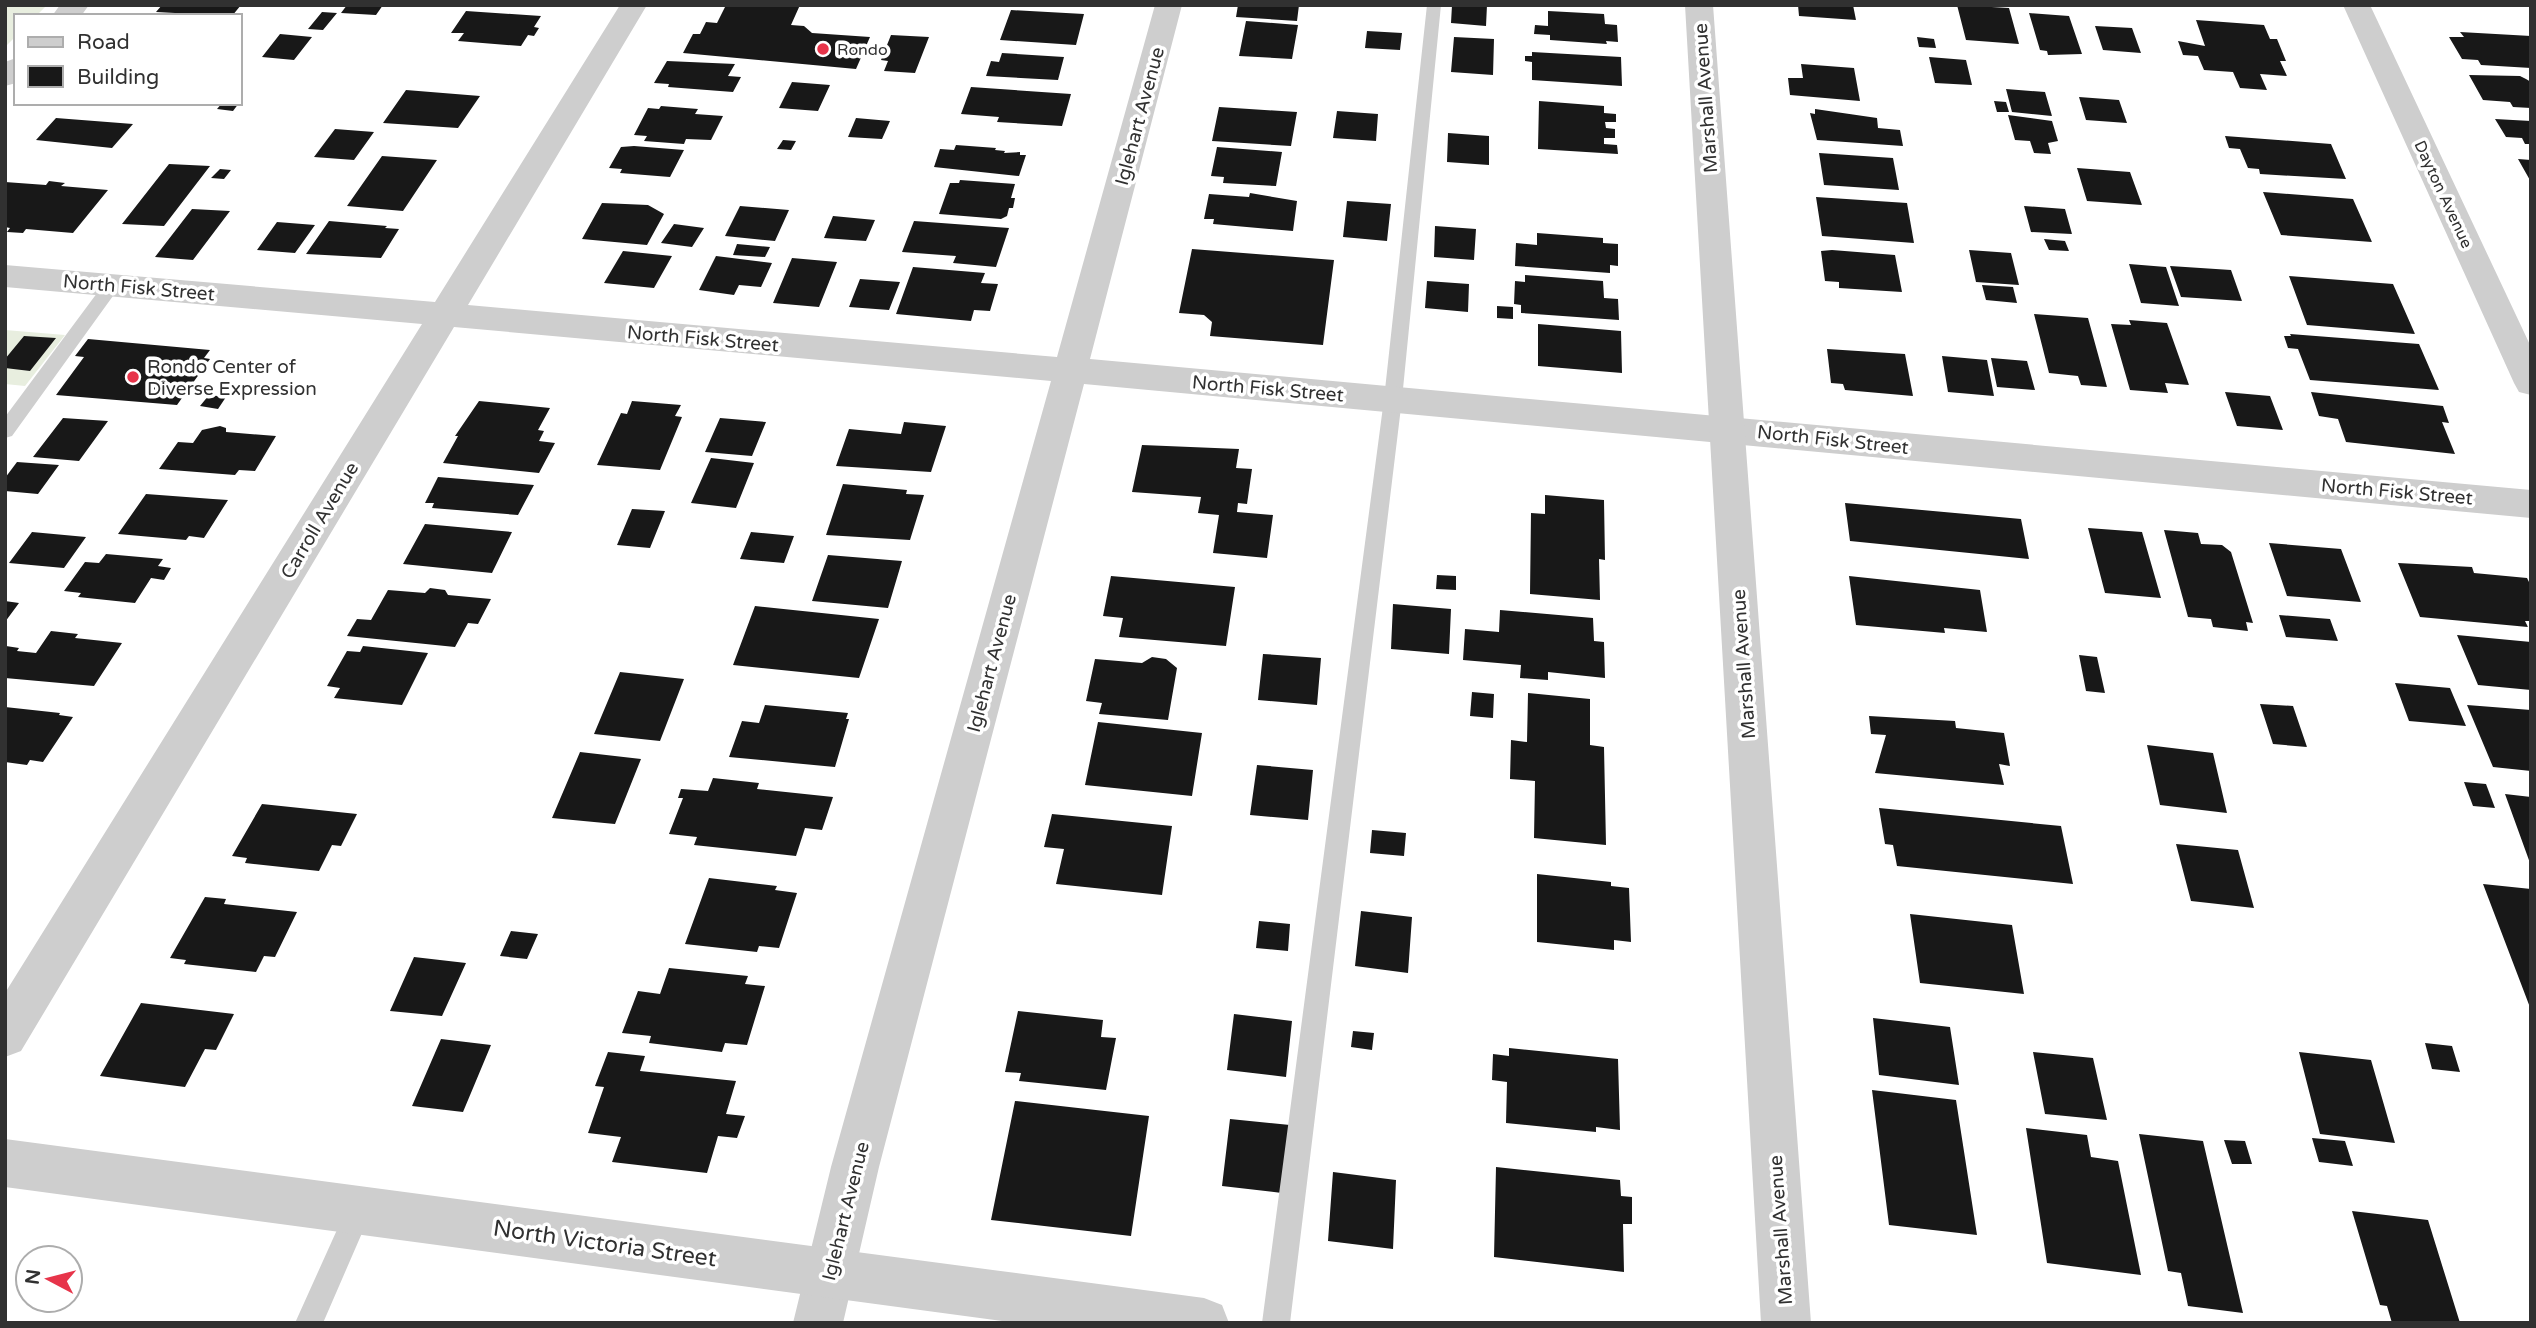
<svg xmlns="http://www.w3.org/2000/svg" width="2536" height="1328" viewBox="0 0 2536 1328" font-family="'Varela Round',sans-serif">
<rect width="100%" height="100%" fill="#fff"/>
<!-- green -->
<path fill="#e8eedf" d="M5,5H47L36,16H16V36L5,47Z
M5,330L65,335L25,386L5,384Z"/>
<!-- building -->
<path fill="#181818" d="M162,5H241L232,16L156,12Z
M347,5H383L376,15L341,13Z
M726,5H800L791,25L804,26L812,33L870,37L856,69L683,53L693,34H700L706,22L717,23Z
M1238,5H1299L1297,21L1236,17Z
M1452,5H1487L1486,26L1451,23Z
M1798,5H1853L1856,20L1799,16Z
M1957,5L2009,8L2019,44L1966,40Z
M1011,10L1084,14L1076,45L1000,40Z
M466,11L541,16L534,27L539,28L534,36L528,35L521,46L458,41L464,33H451Z
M1548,11L1604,14L1605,24L1617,25L1618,42L1606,41L1607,44L1550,40V35L1534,34L1535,25L1548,26Z
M322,12L337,13L323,30L308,29Z
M2029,13L2069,16L2082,54L2048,55L2047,51L2040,50Z
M2196,20L2264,25L2270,39H2277L2286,61H2280L2287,76L2260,74L2267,90L2240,88L2233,72L2204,70L2198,56L2183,55L2178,41L2205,46Z
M1246,21L1298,25L1292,59L1239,56Z
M2095,26L2132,28L2141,53L2103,50Z
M1367,31L1402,33L1400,50L1365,48Z
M2460,32L2531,36V68L2481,65L2478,60L2462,59L2449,37H2464Z
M280,34L312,37L294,60L262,57Z
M891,35L929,37L915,73L884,71L888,61L881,60Z
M1454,37L1494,39L1493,75L1451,72Z
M1917,37L1934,39L1936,48L1919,47Z
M1532,52L1621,57L1622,86L1532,80V62L1525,61V56H1532Z
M1002,53L1064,57L1058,80L986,76L991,61L999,62Z
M1929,57L1966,60L1972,85L1935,83Z
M667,61L735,64L728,76L741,77L733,92L668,87L669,84L654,83Z
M1801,64L1854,68L1860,101L1790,95L1788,78H1803Z
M2469,75L2520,76L2526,79L2531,82V108L2513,107L2510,102L2483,100Z
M792,82L830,85L818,111L779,108Z
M971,87L1071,94L1062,126L997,122L999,117L961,114Z
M2006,89L2045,92L2052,116L2012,112Z
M406,90L480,96L458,128L383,123Z
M2079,97L2119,100L2127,123L2086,120Z
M1539,101L1604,106V113L1616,114V122H1605L1606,128L1615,129V138H1604V144L1617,145L1618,154L1538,149Z
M1994,101L2006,102L2009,112H1997Z
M222,103H239L233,111L217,109Z
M661,106L698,109L695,114L723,116L711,140L686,139L684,144L644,141L647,136L634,135L648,108L659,109Z
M1219,107L1297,112L1291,146L1212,141Z
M1815,109L1877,118L1878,128L1900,130L1903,146L1817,140L1810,113L1815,114Z
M1337,111L1378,114L1376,141L1333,138Z
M2008,115L2052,121L2058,141L2048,143L2051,154L2034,153L2030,141L2015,140Z
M56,118L133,124L112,148L36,140Z
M856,118L890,121L882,139L848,137Z
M2495,119L2531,121V144H2525L2522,138L2506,137Z
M335,129L374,132L354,160L314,157Z
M1448,133L1489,136V165L1447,162Z
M2225,136L2331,144L2346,179L2260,174L2259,169L2248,168L2240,149L2229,148Z
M783,140L796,141L791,150L777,149Z
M956,145L996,148L995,150L1005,151L1004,153L1020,152V155H1026L1019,176L934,167L940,149L954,150Z
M634,146L684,150L670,177L620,173L622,169L609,168L621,147Z
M1217,147L1282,152L1276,186L1223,183L1224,177L1211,176Z
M1819,153L1893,158L1899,190L1824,185Z
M382,156L437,160L403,211L347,206Z
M2518,159L2531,160V182Z
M169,164L210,166L164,226L122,224Z
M2077,168L2130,172L2142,205L2087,201Z
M220,169L231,170L224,179L211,178Z
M960,180L1015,184L1011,198H1015L1013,208H1009L1007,216L1001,219L939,214L950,183H959Z
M49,181L65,183L61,186L108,190L73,233L26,229L23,233L7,232L10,228L5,227V182L46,185Z
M2263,192L2353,199L2372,242L2281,235Z
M1250,193L1297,201L1293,231L1213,224L1214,219H1204L1209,194L1249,197Z
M1816,197L1907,203L1914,243L1822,236Z
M1347,201L1391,204L1387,241L1343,237Z
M602,203L648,205L664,214L647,245L582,239Z
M740,206L789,210L775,241L725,236Z
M2024,206L2065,209L2072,234L2031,232Z
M192,209L230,211L193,260L155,257Z
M833,216L875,220L866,241L824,238Z
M329,221L387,226L385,228L399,229L381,258L306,254Z
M914,221L1009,228L996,267L953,263L956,256L902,252Z
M277,222L315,225L295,253L257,250Z
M674,224L704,228L692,247L661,243Z
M1435,226L1476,229L1474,260L1434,257Z
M1537,233L1603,238V243L1618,244V266L1610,265V273L1515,266L1516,243L1537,245Z
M2044,239L2065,241L2069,251L2049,250Z
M737,244L770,247L765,257L733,255Z
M1192,249L1334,260L1323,345L1210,336L1212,322L1204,315L1179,313Z
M1832,250L1895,255L1902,292L1839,288V282L1825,281L1821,251Z
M1969,250L2011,253L2019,285L1976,282Z
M623,251L672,256L654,288L604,283Z
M716,256L772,263L761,287L739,285L734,295L699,290Z
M792,258L837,262L819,307L773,303Z
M2129,264L2166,267L2179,306L2141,303Z
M2170,266L2231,270L2242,301L2181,297Z
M913,267L985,273L981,283L998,284L990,311L974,310L971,321L896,314Z
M1525,275L1603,281L1604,298L1618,299L1619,320L1521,313V305L1514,304L1515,281L1525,282Z
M2289,276L2393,284L2415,334L2307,325Z
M860,279L900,282L889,310L849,307Z
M1427,281L1469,284L1468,312L1425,308Z
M1982,285L2013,287L2017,303L1986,300Z
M1497,306L1513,307V319L1497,318Z
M2034,314L2088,318L2107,387L2081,385L2078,376L2049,373Z
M2129,320L2167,323L2189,385L2165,383L2168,393L2130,390L2111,324L2131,325Z
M1538,324L1621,331L1622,373L1538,366Z
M2290,334L2419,344L2439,390L2310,380L2298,349L2288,348L2284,336H2291Z
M24,336L56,338L30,371L5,368V359Z
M88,339L210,350L204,358L210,359L177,405L56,395L84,357L75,356Z
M1827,349L1905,354L1913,396L1845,390L1843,384L1831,383Z
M1942,356L1987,360L1994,396L1948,392Z
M1991,358L2027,361L2035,390L1997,387Z
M2225,392L2270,396L2283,430L2237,426Z
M2311,392L2443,406L2449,423L2442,422L2455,454L2346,442L2338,419L2319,416Z
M209,395L226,397L218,409L200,406Z
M479,401L550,408L538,430L544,431L539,441L555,443L539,473L443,463L458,436H455Z
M632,401L681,405L675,416L682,417L660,470L597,465L621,413L627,414Z
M63,418L108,421L79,461L33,457Z
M720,418L766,422L752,456L705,452Z
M904,422L946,426L931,472L836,466L849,429L901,434Z
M220,426L226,428V432L276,436L255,471L239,470L235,475L159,469L178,442L193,443L202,430Z
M1142,445L1239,449L1236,468L1252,469L1247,504L1238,503L1237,512L1273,515L1267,558L1213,553L1219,515L1198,513L1201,497L1132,492Z
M711,458L754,463L736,508L691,503Z
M17,462L59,465L38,494L5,491V478Z
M438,477L534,485L518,515L432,508L434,503H425Z
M843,484L907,490L906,494L924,495L910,540L826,535Z
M146,494L213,499L228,500L204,538L189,536L186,540L118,534Z
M1545,495L1604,500L1605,560L1599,559L1600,600L1530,594L1531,513L1545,514Z
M1845,503L2021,519L2029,559L1850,541Z
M632,509L665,511L650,548L617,545Z
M425,524L512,532L492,573L403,564Z
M2088,528L2142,532L2161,598L2105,593Z
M2164,530L2198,533L2201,544L2222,545L2231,552L2253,623L2246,622L2248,631L2213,627L2211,619L2188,617Z
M32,532L86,537L64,568L9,563Z
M751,532L794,536L784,563L740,559Z
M2269,543L2341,549L2361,602L2287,596Z
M106,554L163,559L158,566L171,568L164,580L151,578L135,603L78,597L81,593L64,591L85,562L99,563Z
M828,555L902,561L888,608L812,601Z
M2398,563L2472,567L2474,573L2527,578L2531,586V621H2525L2528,627L2420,617Z
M1437,575L1456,576V590L1436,589Z
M1111,576L1235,587L1226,646L1119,637L1123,618L1103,616Z
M1849,576L1980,590L1987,632L1944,628L1945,633L1856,625Z
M430,588L445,590L448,595L491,599L478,624L468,623L455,647L347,636L357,619L371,620L388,590L425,593Z
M5,601L19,603L5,622Z
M1393,604L1451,609L1449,654L1391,649Z
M755,606L879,619L859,678L733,665Z
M1500,610L1593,618L1594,641L1604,642L1605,678L1548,672V680L1520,678L1521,665L1463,660L1465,629L1499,632Z
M2279,615L2330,619L2338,641L2286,637Z
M51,631L78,634L75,638L122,643L94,686L5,678L6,646L19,648L17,651L36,653Z
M2457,635L2531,642V690L2478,685Z
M363,646L428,653L402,705L334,698L340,688L327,686L347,651L360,652Z
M1263,654L1321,658L1317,705L1258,700Z
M2079,655L2097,657L2105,693L2086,691Z
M1152,657L1166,659L1177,668L1168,720L1099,714L1102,703L1086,701L1095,659L1142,663Z
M620,672L684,679L660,741L594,734Z
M2395,683L2450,688L2466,726L2409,721Z
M1472,692L1494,694L1493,718L1470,716Z
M1528,693L1590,699V745L1604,747L1606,845L1534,838L1535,781L1510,779L1511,740L1527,742Z
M2260,704L2293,706L2307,747L2273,744Z
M765,705L848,713L846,719H849L835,767L729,757L742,721L759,723Z
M2467,705L2531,710V771L2493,767Z
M5,707L60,713L59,715L73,717L43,762L30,760L27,765L5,762Z
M1869,716L1955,721L1956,728L2004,733L2010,766L1999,764L2004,785L1875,773L1886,735L1871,734Z
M1098,722L1202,733L1192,796L1085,785Z
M2147,745L2213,753L2227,813L2160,805Z
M580,752L641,759L615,824L552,818Z
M1257,765L1313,770L1308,820L1250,815Z
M713,778L759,783L757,789L833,797L822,830L805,828L796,856L694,845L697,837L669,834L683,798H678L681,789L708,791Z
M2464,782L2486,784L2495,808L2473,806Z
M2505,794L2531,797V863H2530Z
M262,804L357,814L341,846L332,845L319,871L245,863L247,858L232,856Z
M1879,808L2061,826L2073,884L1897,866L1893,845L1885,844Z
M1052,814L1172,826L1162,895L1056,884L1064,849L1044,847Z
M1372,830L1406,833L1404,856L1370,853Z
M2176,844L2238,850L2254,908L2191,901Z
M1537,874L1611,882V886L1629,888L1631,942L1614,940V950L1537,942Z
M709,878L777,886L775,890L797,893L779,948L759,946L757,952L685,944Z
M2483,884L2531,889V1010Z
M205,897L226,899L224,904L297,912L275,957L264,956L256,972L184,964L186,960L170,958Z
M1361,911L1412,917L1408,973L1355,966Z
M1910,914L2012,925L2024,994L1920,983Z
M1259,921L1290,924L1288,951L1256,948Z
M511,931L538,934L527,959L500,956Z
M414,957L466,963L442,1016L390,1011Z
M669,968L748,976L745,984L765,986L747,1045L725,1043L722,1052L649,1043L651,1036L622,1033L638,991L660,994Z
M141,1003L234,1014L216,1050L205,1049L185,1087L100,1076Z
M1018,1011L1103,1020L1101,1037L1116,1038L1106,1090L1019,1081L1021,1073L1005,1072Z
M1234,1014L1292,1021L1286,1077L1227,1070Z
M1873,1018L1950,1027L1959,1085L1879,1075Z
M1353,1031L1374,1033L1372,1050L1351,1047Z
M441,1039L491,1045L463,1112L412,1106Z
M2425,1043L2452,1046L2460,1072L2432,1069Z
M1509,1048L1618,1059L1620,1130L1596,1127V1132L1506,1123L1507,1082L1492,1080L1493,1054L1509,1056Z
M608,1052L645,1056L640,1071L736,1081L726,1114L745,1116L737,1138L718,1136L707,1173L612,1162L621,1137L588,1133L604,1087L595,1086Z
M2033,1052L2093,1058L2107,1120L2045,1114Z
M2299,1052L2371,1060L2395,1143L2320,1134Z
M1872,1090L1956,1100L1977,1235L1889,1225Z
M1015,1101L1149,1116L1131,1236L991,1220Z
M1230,1119L1290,1125L1282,1193L1222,1186Z
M2026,1128L2087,1135L2091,1157L2118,1161L2141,1275L2047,1263Z
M2139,1134L2203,1141L2243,1313L2188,1306L2181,1273L2168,1271Z
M2312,1138L2345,1141L2353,1166L2319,1162Z
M2224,1140L2245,1141L2252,1164H2232Z
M1496,1167L1620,1180L1621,1196L1632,1197V1224H1623L1624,1272L1494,1257Z
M1333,1172L1396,1180L1393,1249L1328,1241Z
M2352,1211L2428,1220L2460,1323H2392L2387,1306L2380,1305Z"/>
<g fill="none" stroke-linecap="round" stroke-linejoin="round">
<!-- service -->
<path fill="#cecece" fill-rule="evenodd" d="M1427,5H1441L1402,399L1290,1323H1262L1384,399Z
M112,279L118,281L121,285L118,289L12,436L5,438V417L106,281Z
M359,1197L368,1201L372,1210L323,1323H295L350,1201Z"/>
<!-- minor -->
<path fill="#cecece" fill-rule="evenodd" d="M620,5H647L468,305L1057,357L1155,5H1182L1090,359L2531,490V518L1084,384L879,1167L843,1323H793L831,1167L1051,381L454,327L21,1051L5,1057V993L422,324L5,287V265L435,302Z
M2343,5H2370L2531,347V395L2519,392L2514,383Z"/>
<!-- tertiary -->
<path fill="#cecece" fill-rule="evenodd" d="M60,5H89L81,16H52Z
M1685,5H1713L1811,1323H1761Z
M16,58V83L5,86V62Z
M5,1139L1204,1298L1222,1305L1229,1323H1017L5,1187Z"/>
</g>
<!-- markers -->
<g fill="#e7344a" stroke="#fff" stroke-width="2.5">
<circle cx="823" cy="49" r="7"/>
<circle cx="133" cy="377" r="7"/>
</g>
<g text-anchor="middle" stroke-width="7" stroke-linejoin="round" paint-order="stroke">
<!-- far-poi labels -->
<g font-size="16" fill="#313131" stroke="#fff" text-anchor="start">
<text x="837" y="55">Rondo</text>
</g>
<!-- far-street labels -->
<g font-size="16" fill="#313131" stroke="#fff">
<text transform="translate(2444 194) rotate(65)" y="6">Dayton Avenue</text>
</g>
<!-- street labels -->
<g font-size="19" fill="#313131" stroke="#fff">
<text transform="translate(1705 98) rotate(-94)" y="7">Marshall Avenue</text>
<text transform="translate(1139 116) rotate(-75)" y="7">Iglehart Avenue</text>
<text transform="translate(139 287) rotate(5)" y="7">North Fisk Street</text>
<text transform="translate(703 338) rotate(5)" y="7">North Fisk Street</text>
<text transform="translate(1268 388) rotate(5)" y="7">North Fisk Street</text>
<text transform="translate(1833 439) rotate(6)" y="7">North Fisk Street</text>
<text transform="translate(2397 491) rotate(5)" y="7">North Fisk Street</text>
<text transform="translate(319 520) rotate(-59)" y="7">Carroll Avenue</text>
<text transform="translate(991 663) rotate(-75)" y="7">Iglehart Avenue</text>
<text transform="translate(1743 664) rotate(-94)" y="7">Marshall Avenue</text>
<text transform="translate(845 1211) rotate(-76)" y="7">Iglehart Avenue</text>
<text transform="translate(1780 1230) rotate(-94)" y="7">Marshall Avenue</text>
</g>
<!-- poi labels -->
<g font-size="19" fill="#313131" stroke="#fff" text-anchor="start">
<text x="147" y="373">Rondo Center of<tspan x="147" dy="22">Diverse Expression</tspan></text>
</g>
<!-- near-street labels -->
<g font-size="23" fill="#313131" stroke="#fff">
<text transform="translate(605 1243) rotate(8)" y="8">North Victoria Street</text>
</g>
</g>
<!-- border -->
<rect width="2536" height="1328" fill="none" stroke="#313131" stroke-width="14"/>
<!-- legend -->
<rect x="14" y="14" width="228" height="91" fill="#ffffff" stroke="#adadad" stroke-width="2"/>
<rect x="28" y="37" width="35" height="10" fill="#cecece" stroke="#adadad" stroke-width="2"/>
<text x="77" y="49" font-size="21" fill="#313131">Road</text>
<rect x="28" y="66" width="35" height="21" fill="#181818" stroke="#adadad" stroke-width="2"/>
<text x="77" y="84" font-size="21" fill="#313131">Building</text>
<!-- north arrow -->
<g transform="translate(49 1279) rotate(277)"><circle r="33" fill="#ffffff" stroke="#adadad" stroke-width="2"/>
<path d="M0-5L12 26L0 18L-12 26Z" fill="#e7344a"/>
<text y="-10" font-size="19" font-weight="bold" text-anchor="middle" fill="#313131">N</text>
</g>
</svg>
